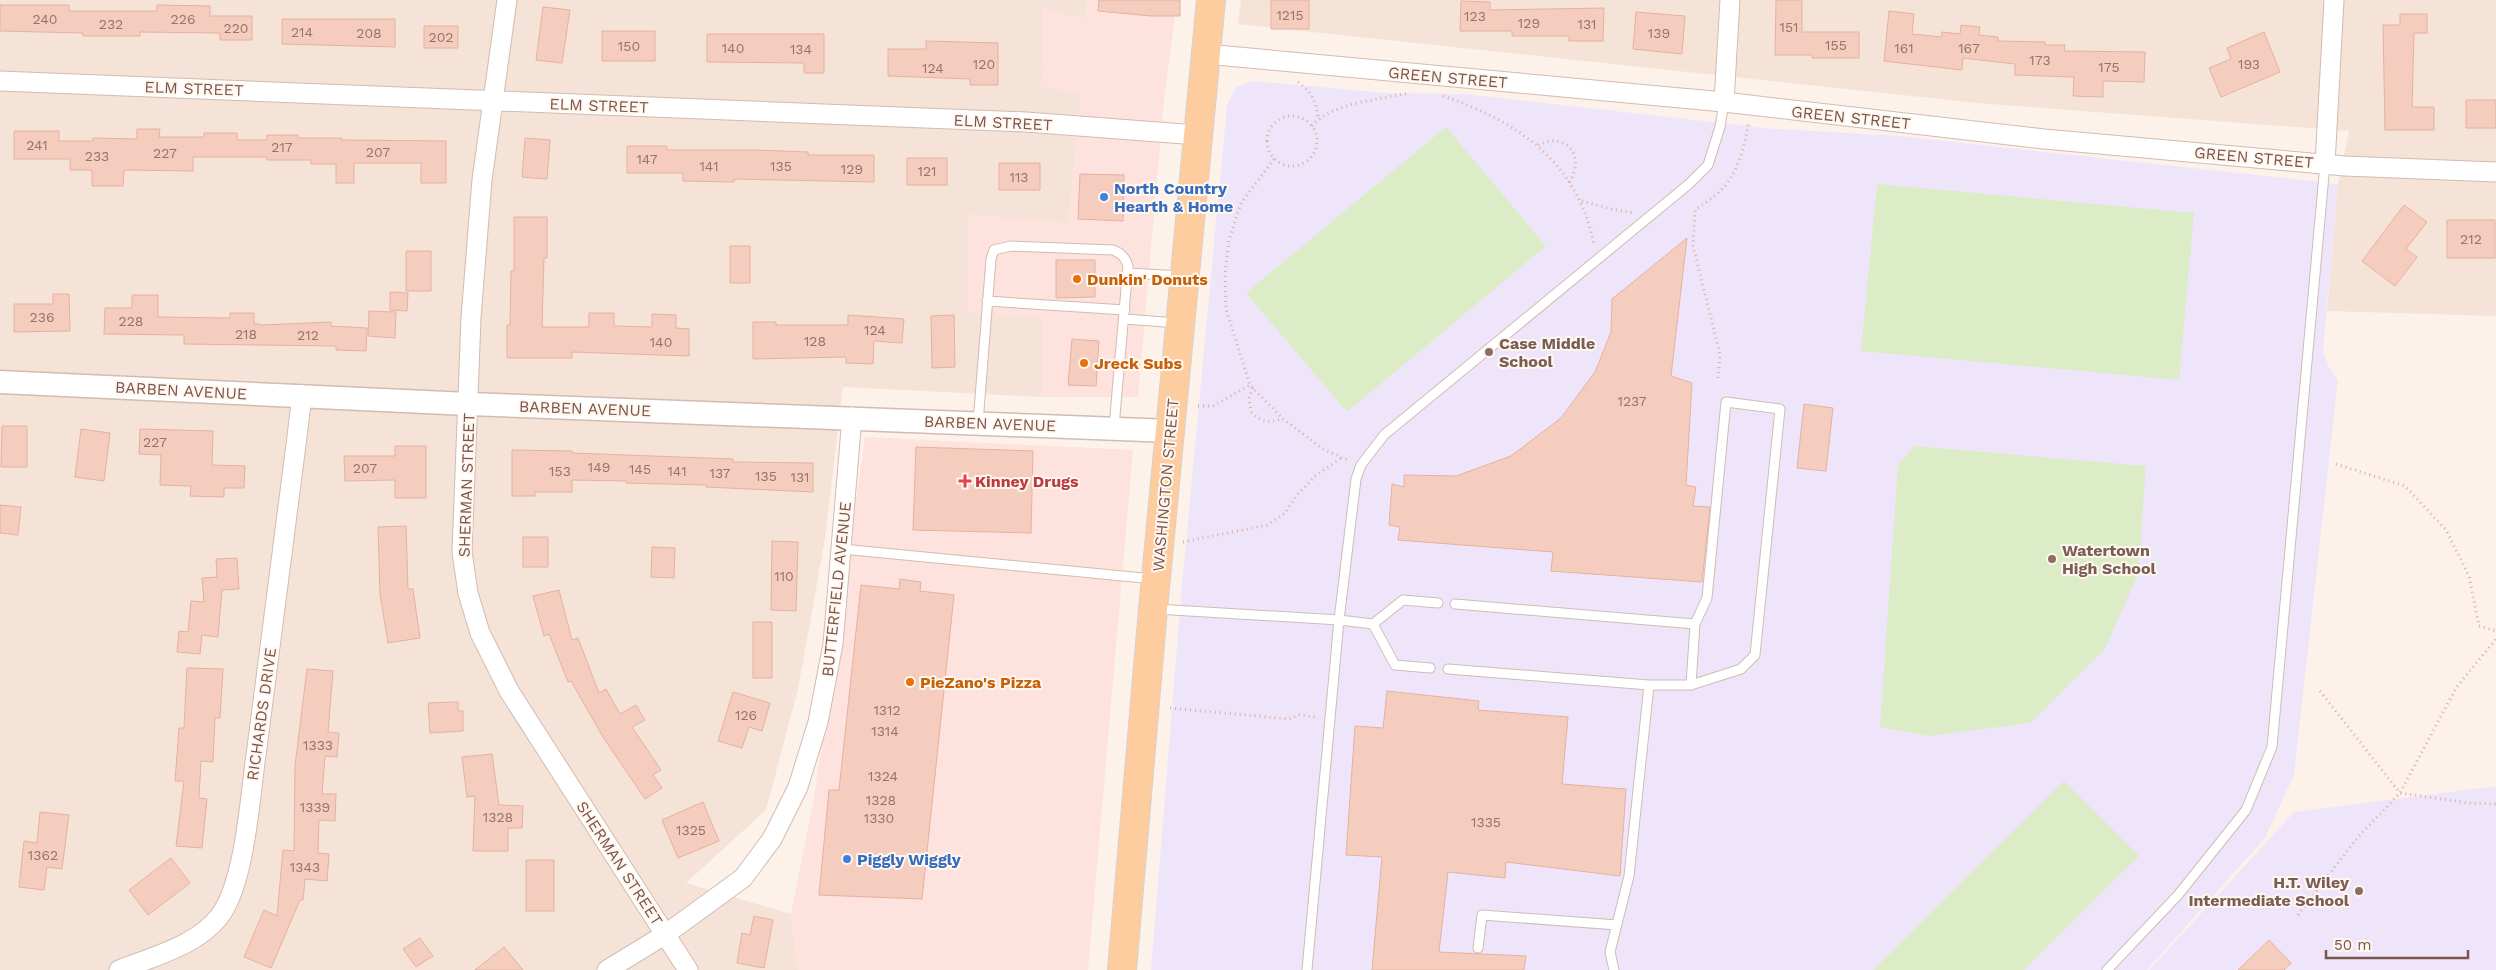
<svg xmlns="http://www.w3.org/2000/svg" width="2496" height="970" viewBox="0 0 2496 970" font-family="'Work Sans',sans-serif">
<rect width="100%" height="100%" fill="#fdf2e9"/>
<!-- residential -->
<path fill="#f5e3d7" d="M0,0H1088L1085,19L1043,10L1082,94L1068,223L968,215L1042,318V397L843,387L825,539L798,689L766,810L686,883L791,914L798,970H0Z
M1241,0H2496V316L2327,311L2338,184L2349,131L1977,103L1238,24Z"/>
<!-- commercial -->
<path fill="#fee2dd" d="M1088,0H1177L1164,100L1138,397H1042V318L967,312L968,215L1068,223L1082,94L1041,87L1042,9L1085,19Z
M865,437L1133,450L1088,970H798L791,914L814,798Z"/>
<!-- education -->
<path fill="#efe5fa" d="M1252,81L1386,93L1465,94L1776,129L1900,136L2338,184L2323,350L2329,367L2338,380L2294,775L2265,838L2147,970H1151L1181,596L1227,105L1235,88Z
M2496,786V970H2149L2294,812Z"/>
<!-- green -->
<path fill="#dbecc6" d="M1446,127L1546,246L1347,412L1246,293Z
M1877,184L2194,213L2179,380L1861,351Z
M1915,446L2146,466L2138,574L2105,649L2030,723L1928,736L1880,727L1898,464Z
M2064,781L2139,856L2024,970H1873Z"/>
<!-- building -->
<path fill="#f4cdbf" stroke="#e7b09f" d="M1099,0H1180V16H1151L1098,11Z
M1271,0H1309V29H1271Z
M1776,0H1802V32H1859V58H1812V55H1775Z
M1461,1L1490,2V10L1604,8L1603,41H1569V36H1512V31H1460Z
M0,5H69V11H157V5L210,6V16H252V40H220V33L140,32V36H83V33L0,31Z
M543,7L570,10L562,63L536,60Z
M1889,11L1914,14L1912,34L1942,37V32L1960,34L1961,25L1980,27L1979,35L1998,37V41L2045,42V45H2065L2064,51L2145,52L2144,82L2103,81V97L2073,96L2074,77L2015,75V64L1963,58L1962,70L1884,61Z
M1636,12L1685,16L1682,54L1633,49Z
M2400,14H2427V33H2414L2412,107H2434V130H2385L2383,25H2400Z
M282,19H395V47L282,44Z
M424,26H458V48H424Z
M602,31H655V61H602Z
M2264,32L2280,72L2221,97L2209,68L2231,59L2227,48Z
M707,34H824V73H804V63L707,62Z
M926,41L998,43V85H970V79L888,76V49H926Z
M2466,100H2496V128H2466Z
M137,129H160L159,137H204V133H237V140H267V135H298V138H342V140L446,141V183H421V163H354V183H336V164H311V160H267V157H193V171L124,170L123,186H92V170H70V159H14V131H59V141H93V138L137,139Z
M525,138L550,140L547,179L522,177Z
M627,146H667V150H755L808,152V155H874V182L734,179V182L683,181V173H627Z
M907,158H947V185H907Z
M999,163H1040V190H999Z
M1080,174L1124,175L1123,221L1078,219Z
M2404,205L2427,222L2406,249L2417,257L2395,286L2362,261Z
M514,217H547V258H544L542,327H589V313H614V326L652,327V314L676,315V328L689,329V356L572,352V358H507V325H510L511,271H514Z
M2447,220H2495V258H2447Z
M1687,238L1671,376L1692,383L1686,485L1696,487L1693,506L1710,507L1702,582L1551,571L1553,552L1398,540L1400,527L1389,525L1392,484L1404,487V475L1456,476L1511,456L1561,418L1595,372L1611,332L1612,299Z
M730,246H750V283H730Z
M406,251H431V291H406Z
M1056,260H1095V297L1056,298Z
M390,292L408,293L407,311L390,310Z
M53,294H69L70,331L14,332V304H53Z
M132,295H158V317L230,318V313H254V323L262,325L331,322V326L367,328L366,351L336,350V346L184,344V335L104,334L105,308H132Z
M369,311L396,312L395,338L368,336Z
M848,315L904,319L902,343L874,341L873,364L846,363V357L753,359V322H776V325H848Z
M954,315L955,367L932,368L931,316Z
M1072,339L1099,341L1096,386L1068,385Z
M1804,404L1833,408L1826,471L1797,468Z
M2,426H27V467H1Z
M81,429L110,433L104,481L75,477Z
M140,429L213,431L212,465L245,466L244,488H224V497L190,496L191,486L160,485L161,455L139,454Z
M395,446H426V498H395V480L345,481L344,456H395Z
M916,447L1033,451L1031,533L913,530Z
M512,450L572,451V453L733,459V462L813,463V492L706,487V485L626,483V481L572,480V492H535V496H512Z
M0,505L21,507L18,535L0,533Z
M406,526L408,589H413L420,638L388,643L380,594L378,527Z
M523,537H548V567H523Z
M772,541L798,542L796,611L771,610Z
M652,547L675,548L674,578L651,577Z
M237,558L239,589L222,590L218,637L202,635L200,654L177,652L179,631L188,632L191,601L204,602L202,578L217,577L216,559Z
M900,579L921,582L920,591L954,595L922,899L819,895L829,790H839L861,585L899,589Z
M559,590L572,640L578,638L599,693L606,689L620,714L636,705L645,720L632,727L661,770L653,775L662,788L645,799L603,737L571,681L568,682L549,634L544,636L533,596Z
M753,622H772V678H753Z
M187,668L223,669L220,718H215L213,762L201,761L199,798L207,799L202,848L176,846L184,781H175L179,728H184Z
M307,669L333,671L328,732L339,733L337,757L325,756L322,794H336L335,821L319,820L318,853L329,854L327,881L305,879L303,900H300L271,968L244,957L264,910L277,916L283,850L294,851L295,766Z
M1387,691L1479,701L1478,710L1568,717L1562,784L1626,789L1620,876L1506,862L1505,878L1448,872L1439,952L1526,956L1524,970H1372L1382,857L1346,855L1355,726L1383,728Z
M733,692L770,703L762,731L749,727L742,748L718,741Z
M458,702V711H463V731L430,733L428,703Z
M492,754L499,805L523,806L522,828H508V851H473L475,796L467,797L462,757Z
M703,802L719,841L678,858L662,820Z
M40,812L69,815L62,869L47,867L44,890L19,887L24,841L37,843Z
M171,858L190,883L148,915L129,890Z
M526,860H554V911H526Z
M754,916L773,920L764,968L737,963L742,933L750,935Z
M420,938L433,956L416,967L403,949Z
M2269,940L2291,963L2284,970H2238Z
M504,947L523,970H475Z"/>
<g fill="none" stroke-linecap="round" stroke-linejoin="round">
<defs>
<path id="service" d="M1128,273L1182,276
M987,301L1125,310
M1124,319L1178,323
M978,423L991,259L994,250L1011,246L1113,250C1121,253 1125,257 1128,266L1114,427
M842,549L1154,579
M1455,604L1695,624
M1156,609L1339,620L1307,970
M1373,624L1339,620L1356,479L1361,465L1384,435L1689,184L1708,165L1720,127L1724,102
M1430,668L1395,665L1373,624L1403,600L1438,603
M1448,669L1649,685H1691L1741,669L1755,655L1780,409L1726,402L1707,598L1695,624L1691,685
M1478,948L1482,915L1617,925
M1614,970L1610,952L1629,876L1649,685
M2107,970L2178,895L2246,810L2272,747L2325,164"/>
<path id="minor" d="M507,0L482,180L471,318L462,552L468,593L480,633L509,691L688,970
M1206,54L1724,102L2044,139L2345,166L2496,172
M0,81L1026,122L1197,135
M1724,102L1730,0
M2325,164L2334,0
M119,970C152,957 196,946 219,917C246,882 250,793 257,748C273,631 288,513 302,395
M607,970L666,934L743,878L772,839L798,787L818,722L833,644L852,417"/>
<path id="tertiary" d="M0,382L468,404L1171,431"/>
<path id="primary" d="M1122,970L1153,609L1211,0"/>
</defs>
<!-- service casing -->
<use href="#service" stroke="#d3bbb0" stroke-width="11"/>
<!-- minor casing -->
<use href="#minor" stroke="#d3bbb0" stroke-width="21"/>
<!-- tertiary casing -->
<use href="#tertiary" stroke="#d3bbb0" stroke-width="25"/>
<!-- primary casing -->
<use href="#primary" stroke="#dacfcd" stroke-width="30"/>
<!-- path -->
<path stroke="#daafa2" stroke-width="3" stroke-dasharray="1 4" stroke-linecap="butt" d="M1298,82C1312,92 1316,101 1318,118
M1443,96C1519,122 1577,162 1594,244
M1267 141a25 25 0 1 1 50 0a25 25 0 1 1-50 0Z
M1312,126C1331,103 1381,99 1410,93
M1538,145C1567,131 1586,157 1569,183
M1274,159L1241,203L1229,240L1225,273L1226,309L1250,385L1282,418L1323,449L1350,461
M1582,201L1611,209L1634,213
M1718,378L1720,354L1693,246L1695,210C1704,203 1715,197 1723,188C1737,174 1746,143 1748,124
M1253,388L1249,397L1251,412C1262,422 1269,424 1282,418
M1198,406H1213L1250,385
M2336,464L2405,486L2446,530L2469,576L2479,626L2496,631
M1183,542L1267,525L1285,513L1298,494L1315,476L1341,458
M2320,691L2400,793L2469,803L2496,804
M1170,708L1289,719L1299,715L1318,717
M2298,915L2358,837L2400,793L2456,688L2496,639"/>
<!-- service -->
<use href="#service" stroke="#fff" stroke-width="9"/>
<!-- minor -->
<use href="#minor" stroke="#fff" stroke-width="19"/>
<!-- tertiary -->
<use href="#tertiary" stroke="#fff" stroke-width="22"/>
<!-- primary -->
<use href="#primary" stroke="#fdcda0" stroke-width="28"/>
</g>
<!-- markers -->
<g fill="#3f7fe0" stroke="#fff7f0" stroke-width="2">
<circle cx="1104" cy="197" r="5"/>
<circle cx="847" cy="859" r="5"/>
</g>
<g fill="#e8710a" stroke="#fff7f0" stroke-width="2">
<circle cx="1077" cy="279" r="5"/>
<circle cx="1084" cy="363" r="5"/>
<circle cx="910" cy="682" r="5"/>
</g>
<g fill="#8d6e63" stroke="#fff7f0" stroke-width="2">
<circle cx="1489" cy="352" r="5"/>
<circle cx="2052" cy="559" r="5"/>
<circle cx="2359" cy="891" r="5"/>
</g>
<path fill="#e0444e" stroke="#fff7f0" stroke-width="2" d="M962.5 473.5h5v5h5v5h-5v5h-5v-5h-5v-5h5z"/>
<g text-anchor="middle" stroke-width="4" stroke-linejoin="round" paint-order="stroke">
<!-- number labels -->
<g font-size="14" fill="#987368">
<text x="1290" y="20">1215</text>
<text x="1475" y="21">123</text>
<text x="45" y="24">240</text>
<text x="183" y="24">226</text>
<text x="1529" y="28">129</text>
<text x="111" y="29">232</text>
<text x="1587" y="29">131</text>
<text x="1789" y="32">151</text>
<text x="236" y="33">220</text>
<text x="302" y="37">214</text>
<text x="369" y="38">208</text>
<text x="1659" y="38">139</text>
<text x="441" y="42">202</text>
<text x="1836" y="50">155</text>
<text x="629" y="51">150</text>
<text x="733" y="53">140</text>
<text x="1904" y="53">161</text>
<text x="1969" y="53">167</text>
<text x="801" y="54">134</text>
<text x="2040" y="65">173</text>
<text x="984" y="69">120</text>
<text x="2249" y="69">193</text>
<text x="2109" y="72">175</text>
<text x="933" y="73">124</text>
<text x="37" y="150">241</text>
<text x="282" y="152">217</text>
<text x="378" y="157">207</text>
<text x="165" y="158">227</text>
<text x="97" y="161">233</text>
<text x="647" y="164">147</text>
<text x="709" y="171">141</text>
<text x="781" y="171">135</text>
<text x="852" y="174">129</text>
<text x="927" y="176">121</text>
<text x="1019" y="182">113</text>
<text x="2471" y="244">212</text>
<text x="42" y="322">236</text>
<text x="131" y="326">228</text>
<text x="875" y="335">124</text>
<text x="246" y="339">218</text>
<text x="308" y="340">212</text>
<text x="815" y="346">128</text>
<text x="661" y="347">140</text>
<text x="1632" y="406">1237</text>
<text x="155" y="447">227</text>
<text x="599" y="472">149</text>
<text x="365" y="473">207</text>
<text x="640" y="474">145</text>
<text x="560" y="476">153</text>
<text x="677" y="476">141</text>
<text x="720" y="478">137</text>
<text x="766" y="481">135</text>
<text x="800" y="482">131</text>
<text x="784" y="581">110</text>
<text x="887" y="715">1312</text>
<text x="746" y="720">126</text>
<text x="885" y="736">1314</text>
<text x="318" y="750">1333</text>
<text x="883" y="781">1324</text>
<text x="881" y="805">1328</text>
<text x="315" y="812">1339</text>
<text x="498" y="822">1328</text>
<text x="879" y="823">1330</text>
<text x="1486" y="827">1335</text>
<text x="691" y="835">1325</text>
<text x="43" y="860">1362</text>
<text x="305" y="872">1343</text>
</g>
<!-- street labels -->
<g font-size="16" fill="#7a554b" stroke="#fff7f0">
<text transform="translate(1448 77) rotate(5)" y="6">GREEN STREET</text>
<text transform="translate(194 88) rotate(2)" y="6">ELM STREET</text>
<text transform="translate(599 105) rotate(2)" y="6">ELM STREET</text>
<text transform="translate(1851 117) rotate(6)" y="6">GREEN STREET</text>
<text transform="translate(1003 122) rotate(3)" y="6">ELM STREET</text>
<text transform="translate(2254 157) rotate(5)" y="6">GREEN STREET</text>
<text transform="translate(181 390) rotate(3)" y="6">BARBEN AVENUE</text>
<text transform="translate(585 408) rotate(2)" y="6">BARBEN AVENUE</text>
<text transform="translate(990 423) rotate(2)" y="6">BARBEN AVENUE</text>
<text transform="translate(466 485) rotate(-88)" y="6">SHERMAN STREET</text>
<text transform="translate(1165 485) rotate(-85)" y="6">WASHINGTON STREET</text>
<text transform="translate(836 589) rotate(-84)" y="6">BUTTERFIELD AVENUE</text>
<text transform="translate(261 714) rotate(-82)" y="6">RICHARDS DRIVE</text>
<text transform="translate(620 863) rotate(57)" y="6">SHERMAN STREET</text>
</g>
<!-- shop labels -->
<g font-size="16" font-weight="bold" fill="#366cbe" stroke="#fff7f0" text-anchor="start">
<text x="1114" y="194">North Country<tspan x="1114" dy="18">Hearth &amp; Home</tspan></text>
<text x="857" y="865">Piggly Wiggly</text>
</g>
<!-- food labels -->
<g font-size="16" font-weight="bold" fill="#c56008" stroke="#fff7f0" text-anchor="start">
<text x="1087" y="285">Dunkin' Donuts</text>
<text x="1094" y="369">Jreck Subs</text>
<text x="920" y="688">PieZano's Pizza</text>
</g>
<!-- education labels -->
<g font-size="16" font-weight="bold" fill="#785e54" stroke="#fff7f0" text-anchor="start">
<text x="1499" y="349">Case Middle<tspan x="1499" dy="18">School</tspan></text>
<text x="2062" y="556">Watertown<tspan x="2062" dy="18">High School</tspan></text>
<text x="2349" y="888" text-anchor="end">H.T. Wiley<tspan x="2349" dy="18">Intermediate School</tspan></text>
</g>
<!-- health labels -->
<g font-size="16" font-weight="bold" fill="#be3a42" stroke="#fff7f0" text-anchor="start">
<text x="975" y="487">Kinney Drugs</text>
</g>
</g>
<!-- scale -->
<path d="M2326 950v8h142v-8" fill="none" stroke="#7a554b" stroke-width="2.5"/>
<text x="2334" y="950" font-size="15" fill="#7a554b" stroke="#fff7f0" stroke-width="4" paint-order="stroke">50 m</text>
</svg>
